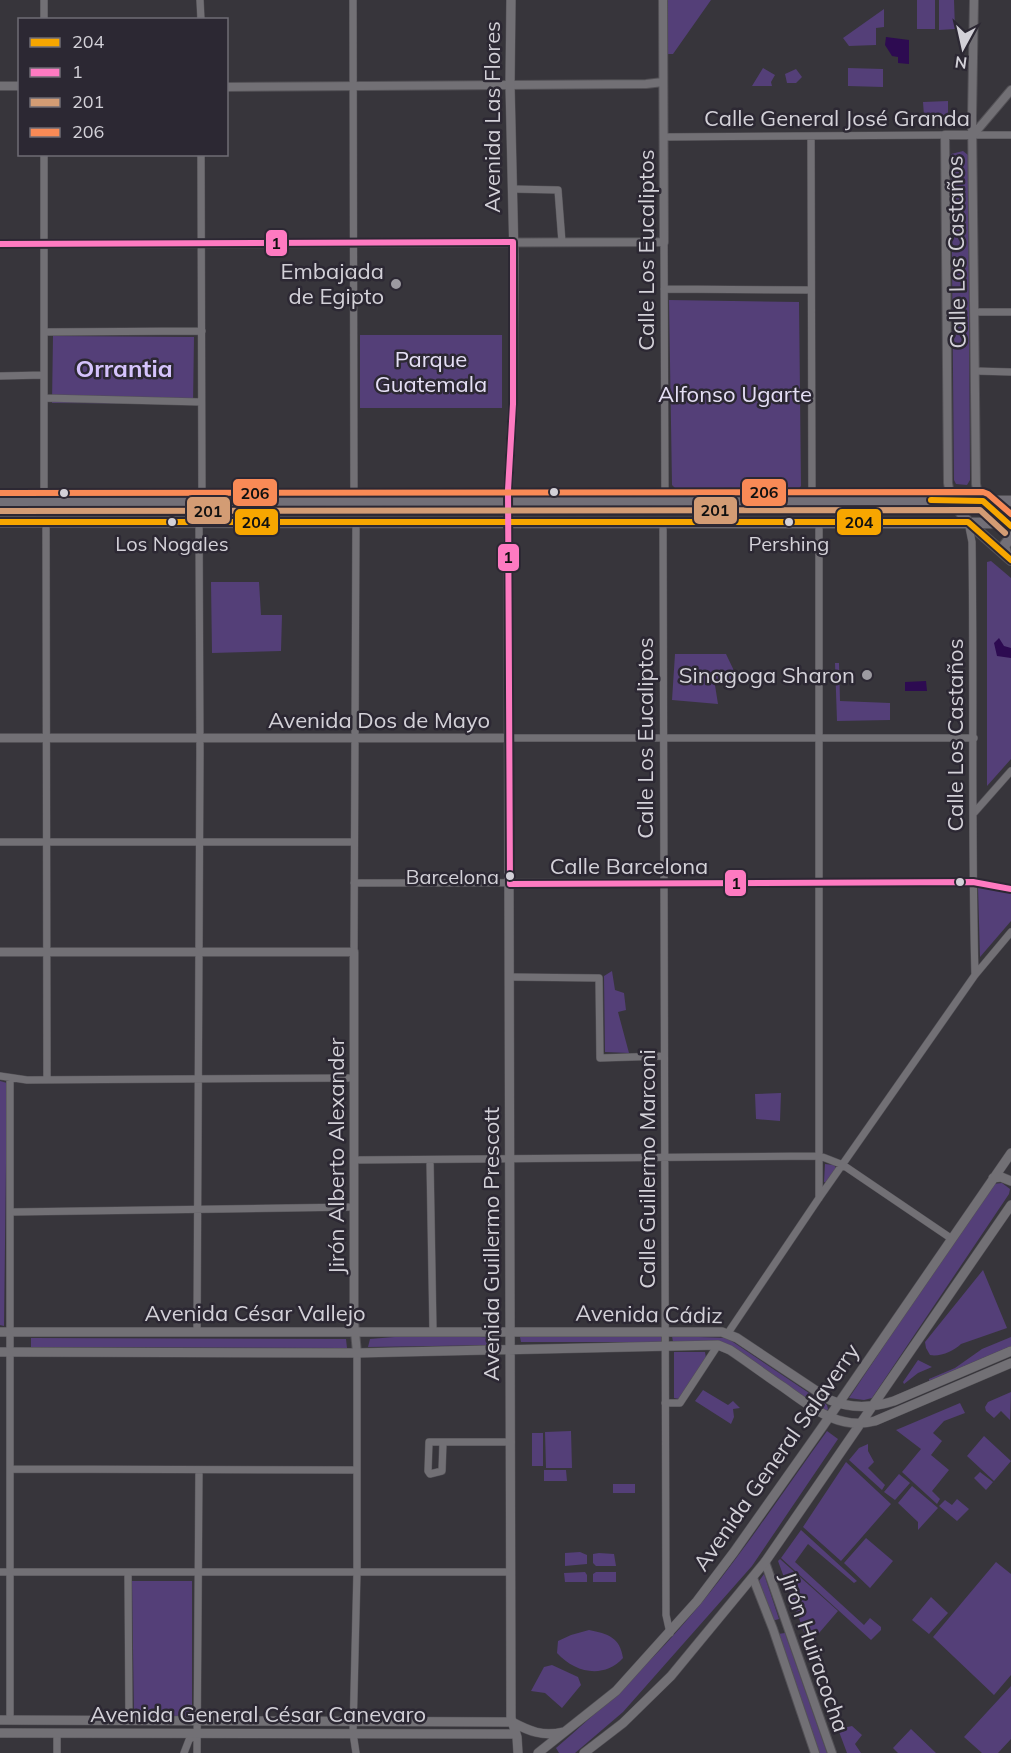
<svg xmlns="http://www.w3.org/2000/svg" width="1011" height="1753" viewBox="0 0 1011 1753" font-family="Mulish,sans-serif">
<rect width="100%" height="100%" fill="#37353b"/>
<!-- green -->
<path fill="#543f78" d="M668,0H711L673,54H668Z
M917,0H935V29H917Z
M939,0H954L955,29L939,30Z
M884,9V27L876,28V45L849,46L843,38Z
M763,68L775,75L771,82L772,86H752Z
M848,68L883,69V87L848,86Z
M796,69L802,77L796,83H787L785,74Z
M948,101V115L924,116L923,102Z
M963,151L968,155L970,480L967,485L956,484L954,480L951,154Z
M669,300L799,302L801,486L798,490L678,491L672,485Z
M360,335H502V408H360Z
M53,336L194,337L193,404L52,403Z
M458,506L459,512L0,516V508Z
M607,507L938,508L939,514L562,515L561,513L562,510H587Z
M991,561L1011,578V759L987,786V562Z
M211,582H259L261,615H282L281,651L212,653Z
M675,654H726L738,679H714L718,704L672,700Z
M835,663H839L840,701L890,703V720L837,721Z
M978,887L1011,892V921L980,957Z
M612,971L615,990L624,993L626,1010L618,1012L629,1053L605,1052L604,976Z
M0,1081L7,1083L4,1326L0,1325Z
M781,1093L780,1121L756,1119L755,1094Z
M825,1164L834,1165L836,1168L827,1183L824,1182Z
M1002,1183L1010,1189L1009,1194L872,1398L864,1400L849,1398L992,1184Z
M983,1270L1007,1328L961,1344C954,1351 940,1357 930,1355L926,1348L925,1342Z
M431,1334L496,1338L497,1345L368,1347L370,1339Z
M661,1335V1342H521L520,1337Z
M672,1336L727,1338L827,1405L828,1409L826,1412L823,1411L731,1346L673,1342Z
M1011,1337V1346L929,1381V1379L955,1368L982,1349Z
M31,1338L346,1339L347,1348L31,1347Z
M674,1352H705L706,1358L679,1399L674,1398Z
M918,1360L932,1367L918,1373L904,1384L903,1382Z
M703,1390L728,1405L733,1401L740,1408L733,1409L734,1417L731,1424L695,1401Z
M1011,1392L1010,1420L1001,1411L994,1418L986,1411L985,1407L988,1402Z
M960,1403L965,1413L944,1421L933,1433L942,1441L931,1455L949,1470L932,1491L940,1499L937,1504L902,1472L921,1449L896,1430Z
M571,1431L572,1468H546L545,1432Z
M827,1431L838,1439L752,1566L623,1712L575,1753H559L556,1748C600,1710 642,1671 680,1628C734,1567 779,1497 827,1431Z
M532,1433H543V1466H532Z
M984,1436L1011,1461L994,1481L967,1456Z
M868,1444V1451L874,1462L868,1468L885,1485L882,1490L849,1460L859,1448Z
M846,1462L891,1504L841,1561L803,1527Z
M544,1470H566L567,1481H544Z
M980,1472L993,1482L986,1490L974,1478Z
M899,1474L910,1483L895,1500L884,1492Z
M613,1484H635V1493H613Z
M912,1486L938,1508L918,1530V1522L898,1503Z
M957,1499L969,1509L957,1521L939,1506L945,1500L952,1505Z
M801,1530L857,1581L854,1583L808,1544L795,1562L864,1625L870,1618L881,1627V1630L871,1640L781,1558Z
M866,1538L893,1561L870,1588L844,1563Z
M580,1552L587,1555V1564L565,1566V1553Z
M599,1553L614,1554L616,1566H596L593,1563V1554Z
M780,1559L838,1611L813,1640L804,1632L778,1561Z
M996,1562L1011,1574V1675L994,1695L933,1637Z
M585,1572L587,1575V1582H565L564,1573Z
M596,1572H616V1582H593V1574Z
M764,1574L779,1619L772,1621L759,1581Z
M132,1581H192V1717L134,1716Z
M931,1597L948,1613L929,1634L912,1620Z
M589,1630C608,1634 620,1637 623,1658C604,1679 575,1673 557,1653L558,1641L571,1635Z
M785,1633L827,1753H819L778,1634Z
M552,1665L578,1677L581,1685L562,1708L545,1693L531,1691L544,1667Z
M1011,1686V1739L998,1753H982L964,1737Z
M852,1726L862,1735L855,1744L861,1753H847L838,1729Z
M911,1729L936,1753H898L893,1748Z"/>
<!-- water -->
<path fill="#2d0b51" d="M886,37L909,40V64L898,63V57L892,56L885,45Z
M999,638L1004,646L1011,648V658L997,656L994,643Z
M926,681L927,691H905V682Z"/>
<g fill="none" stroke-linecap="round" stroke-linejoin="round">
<defs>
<path id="minor" d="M200,0L201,20
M353,0L354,501
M44,20V0
M973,135H1011
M811,136L812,500
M664,137L945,135
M201,154L202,501
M512,189L558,190L562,242
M664,242L665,501
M664,289L811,290
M975,312H1011
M44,332L202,331
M975,371L1011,372
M0,376L44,375
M45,398L201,402
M44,502V154
M46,521L47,1080
M663,521L666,1615L670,1633
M968,522L972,542C974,686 971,831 975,975
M509,738H974
M973,814L1011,771
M0,842H354
M354,883L973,882L1011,889
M354,952L356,521
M510,977L599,978L600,1058L664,1056
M0,1076L27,1080L354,1078
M354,1160L820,1156L843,1165L952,1239
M430,1160L433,1331
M819,1198V521
M12,1212L354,1207
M197,1332L200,753L199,521
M728,1333L819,1198L975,975L1011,932
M665,1403H680L718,1345
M443,1442L442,1471L430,1474L428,1471L429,1442H511
M10,1469L357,1470
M0,1572H511
M128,1572L129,1721
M10,1720V1079
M57,1753V1733
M184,1753L189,1740L196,1733
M197,1753L199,1470
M356,1753L353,1733L357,1572V1353"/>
<path id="tertiary" d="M974,0L972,118L976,484L978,495L983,501
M0,86H20
M226,87L646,84L663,82
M0,244L664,242L663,0
M951,500L948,483L945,135H973L1011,90
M0,738H509
M0,952H354V1321L357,1353
M765,1562L832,1753
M753,1578L773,1629L815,1753"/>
<path id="secondary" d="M511,0L510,85L514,256L513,404L508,490L511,1718L517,1737L518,1753
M993,1178L1001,1177L1011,1181
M0,1332H722L737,1338L830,1400C851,1409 872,1408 894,1401L1011,1351
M0,1352L357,1353L718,1345L730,1350C748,1362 765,1375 783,1387C811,1407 839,1431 875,1421L1011,1363
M0,1720L512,1722C529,1731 543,1737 563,1732
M0,1733L516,1734
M538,1753L616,1691L697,1601L734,1552L823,1426L1011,1153
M584,1753L623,1723L671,1676L765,1562L1011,1205"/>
<path id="primary" d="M951,500L968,522L1011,560
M983,501L1010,525
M0,502L1011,501
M0,522L1011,523
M1007,556L1004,546L1011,537"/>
</defs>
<!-- minor casing -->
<use href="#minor" stroke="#535156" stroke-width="8"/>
<!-- tertiary casing -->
<use href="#tertiary" stroke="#535156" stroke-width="10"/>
<!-- secondary casing -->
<use href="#secondary" stroke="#535156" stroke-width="10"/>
<!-- primary casing -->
<use href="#primary" stroke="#535156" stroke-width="12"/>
<!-- minor -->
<use href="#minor" stroke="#727075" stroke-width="7"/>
<!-- tertiary -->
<use href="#tertiary" stroke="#727075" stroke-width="8"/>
<!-- secondary -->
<use href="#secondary" stroke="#727075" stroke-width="9"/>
<!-- primary -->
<use href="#primary" stroke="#726f77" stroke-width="10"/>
<defs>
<path id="bus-1" d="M931,500L983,501L1011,526
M0,522H968L1011,560"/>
<path id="bus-2" d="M0,244L513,242V404L508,490L510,884L973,882L1011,889"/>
<path id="bus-3" d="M0,511L980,510L1005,533"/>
<path id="bus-4" d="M0,493L983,492L988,494L1011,514"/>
</defs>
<!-- bus-1 casing -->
<use href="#bus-1" stroke="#2c2833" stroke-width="10"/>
<!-- bus-2 casing -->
<use href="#bus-2" stroke="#2c2833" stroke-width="10"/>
<!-- bus-3 casing -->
<use href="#bus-3" stroke="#2c2833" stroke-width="10"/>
<!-- bus-4 casing -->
<use href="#bus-4" stroke="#2c2833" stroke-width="10"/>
<!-- bus-1 -->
<use href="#bus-1" stroke="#f7a600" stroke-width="6"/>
<!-- bus-2 -->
<use href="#bus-2" stroke="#fe7ac1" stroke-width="6"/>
<!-- bus-3 -->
<use href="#bus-3" stroke="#d39c74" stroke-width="6"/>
<!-- bus-4 -->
<use href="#bus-4" stroke="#f98a56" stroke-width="6"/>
</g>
<!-- markers -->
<g fill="#9c9aa1" stroke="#2c2833" stroke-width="2">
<circle cx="396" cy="284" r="6"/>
<circle cx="867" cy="675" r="6"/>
</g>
<g fill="#d3d1d8" stroke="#2c2833" stroke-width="2">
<circle cx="554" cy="492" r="5"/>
<circle cx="64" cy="493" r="5"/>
<circle cx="172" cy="522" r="5"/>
<circle cx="789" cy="522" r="5"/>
<circle cx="510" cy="876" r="5"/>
<circle cx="960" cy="882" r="5"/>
</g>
<g text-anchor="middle" stroke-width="5" stroke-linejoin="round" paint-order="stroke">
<!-- bus labels -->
<g font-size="20" fill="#d3d1d8" stroke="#2c2833">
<text x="172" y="551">Los Nogales</text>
<text x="789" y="551">Pershing</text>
<text x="499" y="884" text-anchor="end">Barcelona</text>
</g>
<!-- street labels -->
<g font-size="22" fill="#d3d1d8" stroke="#2c2833">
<text transform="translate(492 117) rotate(-90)" y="8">Avenida Las Flores</text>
<text x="837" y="126">Calle General José Granda</text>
<text transform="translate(646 250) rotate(-90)" y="8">Calle Los Eucaliptos</text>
<text transform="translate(956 252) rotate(-91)" y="8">Calle Los Castaños</text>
<text x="379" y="728">Avenida Dos de Mayo</text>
<text transform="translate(955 735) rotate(-90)" y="8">Calle Los Castaños</text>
<text transform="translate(645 738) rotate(-90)" y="8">Calle Los Eucaliptos</text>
<text x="629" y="874">Calle Barcelona</text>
<text transform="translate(336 1156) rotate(-90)" y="8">Jirón Alberto Alexander</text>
<text transform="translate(647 1169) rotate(-90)" y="8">Calle Guillermo Marconi</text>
<text transform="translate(491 1244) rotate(-90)" y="8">Avenida Guillermo Prescott</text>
<text x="255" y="1321">Avenida César Vallejo</text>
<text transform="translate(649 1314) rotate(1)" y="8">Avenida Cádiz</text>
<text transform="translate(776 1457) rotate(-55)" y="8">Avenida General Salaverry</text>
<text transform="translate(815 1652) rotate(71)" y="8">Jirón Huiracocha</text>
<text x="258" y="1722">Avenida General César Canevaro</text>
</g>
<!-- poi labels -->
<g font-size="22" fill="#d3d1d8" stroke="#2c2833" text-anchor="end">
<text x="384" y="279">Embajada<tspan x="384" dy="25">de Egipto</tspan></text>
<text x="855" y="683">Sinagoga Sharon</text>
</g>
<!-- park labels -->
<g font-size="22" fill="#e5dff5" stroke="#2c2833">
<text x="431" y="367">Parque<tspan x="431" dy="25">Guatemala</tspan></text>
<text x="735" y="402">Alfonso Ugarte</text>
</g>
<!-- neighbourhood labels -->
<g font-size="24" font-weight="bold" fill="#d5c3fc" stroke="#2c2833">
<text x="124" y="377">Orrantia</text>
</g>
</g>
<g stroke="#2c2833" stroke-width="2">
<rect x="265" y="229" width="23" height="28" rx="6" fill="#fe7ac1"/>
<rect x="741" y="478" width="46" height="29" rx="6" fill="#f98a56"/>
<rect x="232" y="478" width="46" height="29" rx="6" fill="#f98a56"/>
<rect x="693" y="496" width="45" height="29" rx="6" fill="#d39c74"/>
<rect x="186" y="496" width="45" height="29" rx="6" fill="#d39c74"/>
<rect x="234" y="508" width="45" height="28" rx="6" fill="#f7a600"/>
<rect x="836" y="508" width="46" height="28" rx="6" fill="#f7a600"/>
<rect x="497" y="543" width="23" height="29" rx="6" fill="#fe7ac1"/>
<rect x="724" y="869" width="23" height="28" rx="6" fill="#fe7ac1"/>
</g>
<g font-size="16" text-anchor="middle" font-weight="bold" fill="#111">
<text x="276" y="249">1</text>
<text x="764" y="498">206</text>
<text x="255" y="499">206</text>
<text x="715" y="516">201</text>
<text x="208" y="517">201</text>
<text x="256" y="528">204</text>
<text x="859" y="528">204</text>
<text x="508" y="563">1</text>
<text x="736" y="889">1</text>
</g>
<!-- legend -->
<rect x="18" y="18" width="210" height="138" fill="#2c2833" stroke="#6f6c75" stroke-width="1.5"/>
<rect x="30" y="38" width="30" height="9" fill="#f7a600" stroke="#6f6c75" stroke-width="1.5"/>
<text x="72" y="48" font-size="18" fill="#d3d1d8">204</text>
<rect x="30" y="68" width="30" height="9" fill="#fe7ac1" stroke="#6f6c75" stroke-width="1.5"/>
<text x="72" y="78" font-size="18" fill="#d3d1d8">1</text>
<rect x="30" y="98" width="30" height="9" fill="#d39c74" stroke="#6f6c75" stroke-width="1.5"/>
<text x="72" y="108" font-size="18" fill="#d3d1d8">201</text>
<rect x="30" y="128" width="30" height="9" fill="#f98a56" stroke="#6f6c75" stroke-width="1.5"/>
<text x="72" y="138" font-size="18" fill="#d3d1d8">206</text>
<!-- north arrow -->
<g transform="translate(963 48) rotate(188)" stroke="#2c2833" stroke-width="4.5" paint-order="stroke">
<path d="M0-4.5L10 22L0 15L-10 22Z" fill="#d3d1d8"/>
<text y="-9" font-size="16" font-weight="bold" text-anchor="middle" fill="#d3d1d8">N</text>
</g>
</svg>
